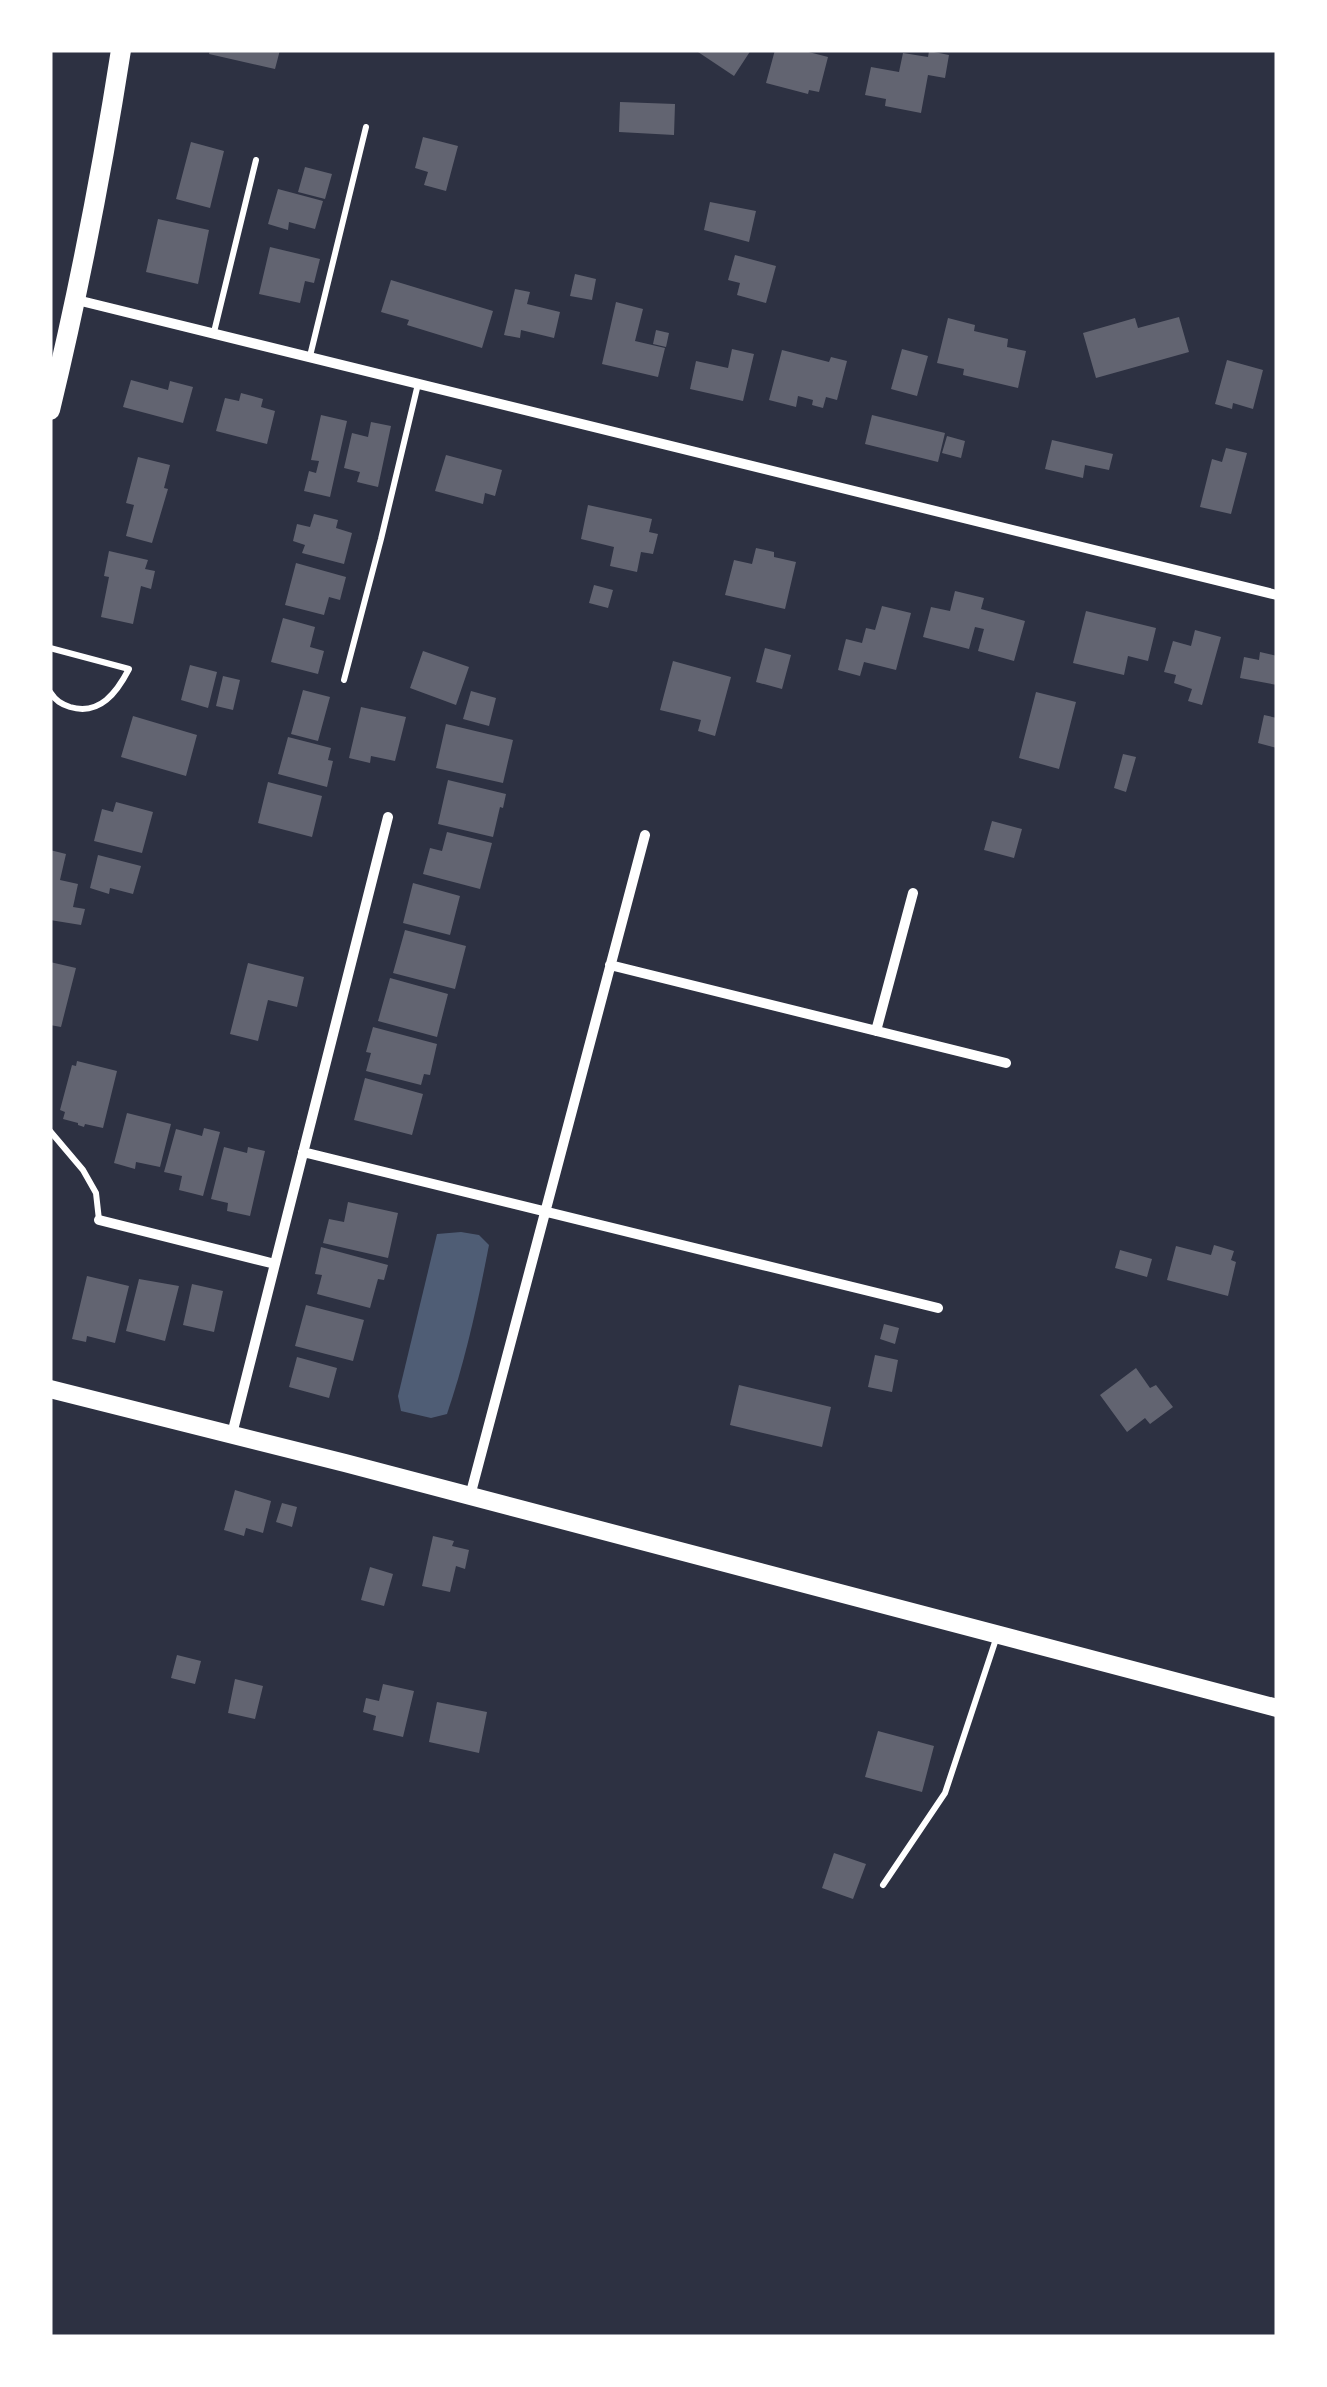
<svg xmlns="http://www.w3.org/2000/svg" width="1327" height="2387" viewBox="0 0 1327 2387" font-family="'Open Sans',sans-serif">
<rect width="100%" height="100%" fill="#2d3142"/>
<!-- water -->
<path fill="#4f5d75" d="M461,1232L479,1235L489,1245C478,1302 466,1358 447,1414L431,1418L401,1411L398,1396L437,1234Z"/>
<!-- building -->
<path fill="#626471" d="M210,50H280L275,69L209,54Z
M695,50H751L734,76Z
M775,50H801L828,57L819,92L809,90L808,94L766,83Z
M929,51L949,55L945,78L928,75L921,113L885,106L886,99L865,95L871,67L899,72L903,53L928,57Z
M620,102L675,104L674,135L619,132Z
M423,137L458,146L446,191L424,185L428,172L415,168Z
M191,142L224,151L210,208L176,199Z
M305,167L332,174L325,199L298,192Z
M278,189L323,201L315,229L289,222L288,230L268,224Z
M710,202L756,211L749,242L704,230Z
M158,219L209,230L198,284L146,272Z
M270,247L320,259L314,283L305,281L300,303L259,294Z
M735,255L776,266L766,303L737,295L740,283L728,280Z
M575,274L596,279L592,300L570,296Z
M391,280L493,311L482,348L407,325L409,320L381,312Z
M515,289L530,292L527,304L560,312L554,338L521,330L520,338L504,335Z
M616,302L643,309L635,341L665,348L658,377L602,364Z
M1179,317L1189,352L1096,378L1083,333L1135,318L1138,328Z
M948,318L975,325L974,331L1008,339L1007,347L1026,351L1018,388L963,375L964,369L937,363Z
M656,330L669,333L666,347L653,344Z
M732,349L754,354L743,401L690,389L696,361L728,368Z
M902,349L928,356L917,396L891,389Z
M782,350L829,362L831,357L847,361L837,400L826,397L823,408L812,405L813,400L798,396L796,407L769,400Z
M1227,360L1263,370L1253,409L1233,403L1232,409L1215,404Z
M131,380L168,390L170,381L193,387L183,423L123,407Z
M241,393L263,399L261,407L275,411L267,444L216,431L225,398L239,401Z
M321,415L347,421L330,497L304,491L309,471L316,473L319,461L311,460Z
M872,415L945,433L938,462L865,444Z
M371,422L391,426L378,487L357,482L360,472L344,468L352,433L368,437Z
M947,436L965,441L961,458L942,453Z
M1052,440L1113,454L1109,470L1085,465L1083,478L1045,469Z
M1226,448L1247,453L1231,514L1200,507L1212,459L1222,462Z
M446,455L502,470L495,496L485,493L483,504L435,491Z
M138,457L170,465L164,488L168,489L152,543L126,536L134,505L126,503Z
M588,505L652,519L649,532L658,534L653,554L641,552L637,572L610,566L614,547L581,539Z
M314,514L338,520L336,528L352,533L344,564L302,553L305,545L293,541L297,524L310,527Z
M756,548L774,552V557L796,562L785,609L725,595L734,560L752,564Z
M109,551L148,560L145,569L155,571L151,589L141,586L133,624L101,617L109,577L104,576Z
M296,563L346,577L340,600L329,597L324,615L285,605Z
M594,585L613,590L608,608L589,603Z
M955,591L984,598L981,609L1025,621L1014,661L978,651L984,629L975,627L969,649L923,637L931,607L950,611Z
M882,606L911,613L896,670L864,662L860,676L838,670L846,639L862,643L866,628L875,630Z
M1086,611L1156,628L1148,661L1128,656L1124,675L1073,663Z
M283,618L315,627L310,647L324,651L318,674L271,662Z
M1195,630L1221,637L1202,705L1188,701L1192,689L1174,683L1176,675L1164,672L1173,641L1191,646Z
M765,648L791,655L782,689L756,682Z
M423,651L469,667L456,705L410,688Z
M1260,652L1277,656V685L1240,678L1244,657L1259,660Z
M673,661L731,677L715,736L698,731L701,720L660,710Z
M190,665L217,672L208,708L181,700Z
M223,676L240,680L233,710L216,706Z
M303,690L330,697L318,741L291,734Z
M471,691L496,698L489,726L463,719Z
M1036,692L1076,702L1059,769L1019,758Z
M361,707L406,717L395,761L371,756L370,763L349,758Z
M1264,715L1277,718V748L1258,743Z
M133,716L197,735L186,776L121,757Z
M446,724L513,740L503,783L436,768Z
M288,737L331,748L328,760L333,761L327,787L278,774Z
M1123,754L1136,757L1126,792L1114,788Z
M448,780L506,794L503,808L500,807L493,837L438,824Z
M268,782L322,796L312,837L258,823Z
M116,802L153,812L142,853L94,841L102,809L113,812Z
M992,821L1022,829L1014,858L984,850Z
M447,832L492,843L480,889L423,874L430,848L442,851Z
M50,850L66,854L60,880L78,884L73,907L85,909L81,925L50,920Z
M98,855L141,866L133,894L110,888L109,894L90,888Z
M413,883L460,896L450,935L403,923Z
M405,930L466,946L455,989L393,973Z
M50,962L76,968L61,1027L50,1025Z
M248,963L304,977L297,1007L268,1000L258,1041L230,1034Z
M390,978L448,994L437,1037L378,1021Z
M373,1027L437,1044L430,1075L424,1074L421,1085L366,1071L371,1053L366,1052Z
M77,1061L117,1071L103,1128L85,1124L84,1127L78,1125V1123L63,1119L65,1112L60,1110L72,1065L76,1066Z
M365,1078L423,1094L412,1135L354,1120Z
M127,1113L171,1124L160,1167L136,1162L135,1169L114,1163Z
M204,1128L220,1132L203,1196L179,1190L182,1176L164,1172L176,1129L202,1136Z
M224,1147L247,1153L248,1147L265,1151L250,1216L227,1211L228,1203L211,1199Z
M348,1202L398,1213L388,1258L323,1243L329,1219L344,1222Z
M1214,1245L1234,1251L1231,1260L1236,1262L1228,1296L1167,1280L1176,1246L1211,1255Z
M321,1247L388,1265L384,1280L378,1279L370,1308L317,1294L322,1275L315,1274Z
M1120,1250L1152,1259L1147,1277L1115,1268Z
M87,1276L129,1286L115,1343L87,1336L86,1342L72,1339Z
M139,1279L179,1286L165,1341L126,1331Z
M192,1284L223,1291L214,1332L183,1325Z
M306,1305L364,1320L353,1361L295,1346Z
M884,1324L899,1328L895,1344L880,1339Z
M875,1355L898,1360L892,1392L868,1387Z
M297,1357L337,1368L329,1398L289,1387Z
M1136,1368L1150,1388L1156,1385L1173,1407L1150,1424L1145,1418L1127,1432L1100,1395Z
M739,1385L831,1407L822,1447L730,1425Z
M235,1490L271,1501L263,1533L246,1528L244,1536L224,1530Z
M282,1503L297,1507L292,1527L276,1522Z
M433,1536L454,1541L452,1546L469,1550L465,1569L456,1566L450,1592L422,1586Z
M370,1567L393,1574L384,1606L361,1600Z
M177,1655L201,1661L195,1684L171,1678Z
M235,1679L263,1686L255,1719L228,1713Z
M383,1684L414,1691L403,1737L373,1730L376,1716L363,1712L366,1698L379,1701Z
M437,1702L487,1712L479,1753L429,1742Z
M878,1731L934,1746L922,1792L865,1777Z
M834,1853L866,1864L853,1899L822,1888Z"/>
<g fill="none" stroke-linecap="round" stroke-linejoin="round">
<!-- service -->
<path stroke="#fff" stroke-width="6" d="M214,332L256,160
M310,356L366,127
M50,648L129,669C117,692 100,716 70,707C61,704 56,701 50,692
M344,680L381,539L418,384
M50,1131L83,1170L96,1193L99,1220
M883,1885L945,1793L997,1636"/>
<!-- minor -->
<path stroke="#fff" stroke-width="10" d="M77,300L1277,595
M610,965L1006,1063
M876,1031L913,893
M303,1152L938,1308
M99,1220L275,1264
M232,1434L388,817
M470,1496L645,835"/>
<!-- tertiary -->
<path stroke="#fff" stroke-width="18" d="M50,1389L345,1463L1277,1708"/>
<!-- primary -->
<path stroke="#fff" stroke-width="20" d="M50,410C79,290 102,171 121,50"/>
</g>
<!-- border -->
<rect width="1327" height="2387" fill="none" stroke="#ffffff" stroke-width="105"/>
</svg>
